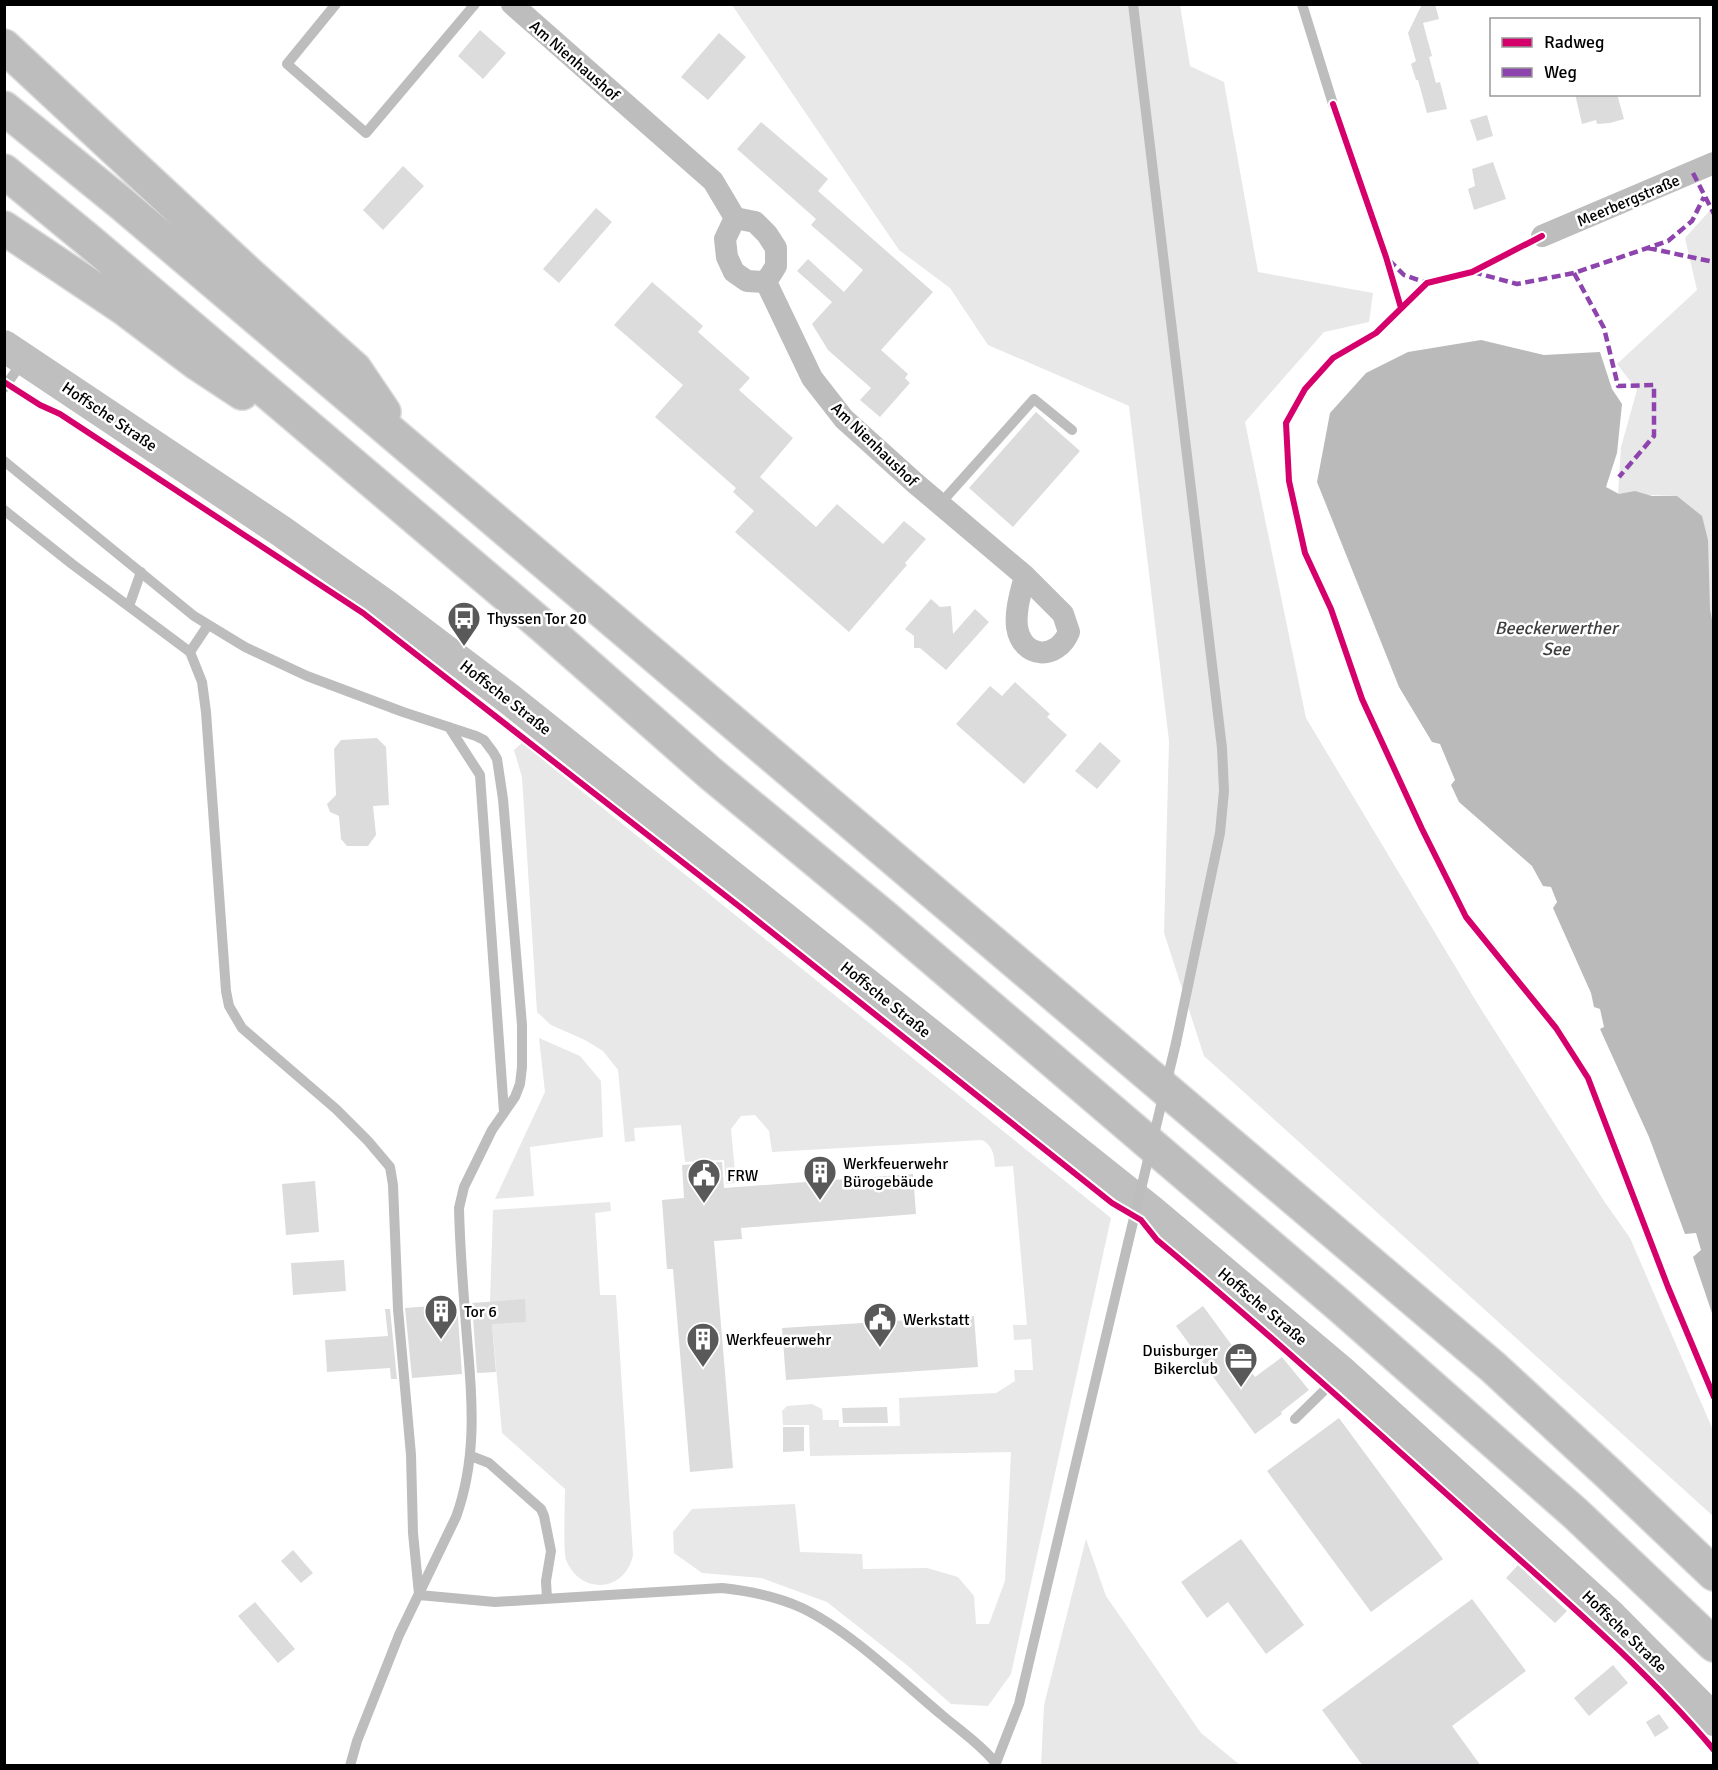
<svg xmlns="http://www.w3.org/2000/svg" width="1718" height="1770" viewBox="0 0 1718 1770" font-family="Signika,sans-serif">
<rect width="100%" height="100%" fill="#fff"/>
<!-- green -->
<path fill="#e8e8e8" d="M732,5H1180L1190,66L1224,82L1258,272L1373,293L1369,322L1324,332L1245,422L1306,718L1479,1006L1604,1201L1630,1238L1713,1430V1516L1204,1056L1164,933L1169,741L1129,406L988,345L950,288L899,250Z
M1713,207V631L1710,609L1677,496L1618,494L1621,447L1637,390L1617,364L1697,290L1685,238Z
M522,743L1111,1218L1011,1674L988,1706L951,1704L908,1666L827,1602L761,1578L702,1573L674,1553L673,1532L692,1509L795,1504L800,1552L862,1554L863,1569L927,1568L958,1577L974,1596L976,1624H989L1005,1581L1011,1452L810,1456L809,1425H783L782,1411L787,1406L812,1404L822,1409L823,1420H839V1427L900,1426L899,1398L996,1393L1015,1381L1014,1370H1033L1031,1339L1014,1340L1013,1325H1027L1013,1166L995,1167C994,1154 993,1146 982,1140L772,1152L769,1131L755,1115L741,1116L731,1129L736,1183L726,1184L724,1160L685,1162L681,1125L634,1128L635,1141L625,1142L618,1070L603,1051L585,1040L551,1025L537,1012L522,777L514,750Z
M539,1038L580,1056L601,1081L603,1137L530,1147L534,1196L495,1199L545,1092Z
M610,1202L611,1211L595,1213L600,1295H616L633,1555C625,1593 580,1595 566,1560C563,1551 565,1502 565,1489L502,1433L490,1302L493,1210Z
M1086,1539L1106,1596L1201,1733L1240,1765H1041L1044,1705Z"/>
<!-- water -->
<path fill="#bababa" d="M1481,340L1544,355L1600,352L1612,389L1622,404L1617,453L1606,487L1619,494L1635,491L1652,496H1677L1702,516L1708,540L1710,609L1714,631L1713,1316L1693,1257L1701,1250L1696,1233L1685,1234L1649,1137L1600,1029L1604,1027L1600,1009L1594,1007L1591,993L1553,908L1557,902L1551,887L1543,886L1532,866L1459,802L1451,785L1455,780L1440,744L1432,742L1399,687L1317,482L1330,413L1366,373L1408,352Z"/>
<!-- building -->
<path fill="#dcdcdc" d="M1422,4H1435L1439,19L1423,23L1432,56L1429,57L1436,83L1440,82L1447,109L1427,113L1418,80H1416L1411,64L1416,61L1408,33Z
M480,30L506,53L483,79L458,56Z
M719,33L746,57L708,100L681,77Z
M1575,94H1617L1624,119L1610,123L1597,124L1596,120L1582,124Z
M1487,115L1493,136L1477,141L1470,120Z
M761,122L828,179L818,191L933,292L881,350L908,374L905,378L910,383L880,417L860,400L871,388L828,350L812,324L832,302L797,271L808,259L844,292L863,270L811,225L816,219L737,149Z
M1493,162L1506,199L1474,210L1468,189L1475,186L1472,169Z
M403,166L424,186L383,230L363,210Z
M596,208L612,222L559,283L543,269Z
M652,282L703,326L698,332L750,378L739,390L793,438L760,477L816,527L837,504L883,544L904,521L926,539L905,563L907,565L849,632L735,532L754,511L733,492L736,488L655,417L683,385L614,325Z
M1036,412L1080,451L1013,527L969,488Z
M931,599L940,607L951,606L953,634L975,609L989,622L946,670L920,648H914V636L905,629Z
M1015,682L1050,714L1047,717L1067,735L1024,784L956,724L990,686L1002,696Z
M377,738L386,747L389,805L373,806L376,835L368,846H347L341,839L339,816L330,812L327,804L336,795L334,749L341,740Z
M1100,742L1121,761L1097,789L1075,771Z
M722,1162L724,1188L913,1174L916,1214L741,1228L742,1239L714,1241L733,1468L690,1472L673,1269H667L662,1200L684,1198L682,1165Z
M315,1181L319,1232L286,1235L282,1184Z
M344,1260L346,1291L293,1295L291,1263Z
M525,1299L526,1322L492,1324L496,1372L477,1373L472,1303Z
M457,1304L462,1374L412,1378L405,1308Z
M1203,1306L1255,1377L1282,1357L1309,1390L1281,1412L1282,1414L1255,1434L1176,1326Z
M385,1309H390L397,1379H391L390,1368L327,1372L325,1340L388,1336Z
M974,1316L978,1367L786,1380L782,1328Z
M887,1407L888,1423H843L842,1408Z
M1339,1418L1443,1559L1371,1612L1267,1471Z
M783,1427H804V1451L783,1452Z
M1241,1539L1304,1625L1266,1654L1228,1602L1207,1618L1181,1582Z
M293,1550L313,1573L301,1583L281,1561Z
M1518,1565L1567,1611L1555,1623L1506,1578Z
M1472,1599L1526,1671L1452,1726L1481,1766H1363L1322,1710Z
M255,1602L295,1649L278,1663L238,1616Z
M1613,1665L1628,1683L1589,1716L1574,1698Z
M1659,1714L1669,1728L1655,1737L1646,1722Z"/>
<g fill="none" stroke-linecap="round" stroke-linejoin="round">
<defs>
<path id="highway" d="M4,46L248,273L355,369L384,412
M4,108L122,204L1493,1367L1610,1475L1714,1574
M4,171L88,240L544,627L710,773L882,915L1340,1306L1576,1514L1714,1645
M4,228L125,309L198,364L242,393"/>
</defs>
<!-- highway casing -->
<use href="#highway" stroke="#dbdbdb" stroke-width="36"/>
<!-- lane -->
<path stroke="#bdbdbd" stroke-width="10" d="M336,4L287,64L366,133L475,4
M1133,4L1222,748L1224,791L1220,833L1176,1043
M1302,4L1333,104
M4,388L23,361
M4,461L194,616L245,647L307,676L403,712L476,736L484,740L493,752L497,759L503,799L522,1025V1067L520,1084L515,1097L492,1130L464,1187L459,1208C460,1255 464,1302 468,1350C473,1406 476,1462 456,1517L399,1635L357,1741L350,1766
M940,504L1034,399L1072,430
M4,510L72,564L190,652L202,682L206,712L226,991L229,1006L242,1028L336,1109L368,1141L390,1167L393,1185L398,1309L411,1455L413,1533L419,1594
M129,606L141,572
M190,652L208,625
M449,727L480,775L504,1112
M1295,1419L1340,1375
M471,1456L489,1463L541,1509L544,1516L551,1551L546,1581L547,1599
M419,1595L495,1602L722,1588C750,1591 776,1596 802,1608C850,1631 901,1681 943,1716C957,1728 989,1751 997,1766
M996,1763L1019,1704L1128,1243"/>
<!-- street -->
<path stroke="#bdbdbd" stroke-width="22" d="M512,4L713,181L735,218L725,239L727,257L734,272L747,281L766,282L812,378L844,419L915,483L1025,576L1063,614L1069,632C1057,661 1022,659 1017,627C1015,610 1021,592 1025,576
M735,218L755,222L767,234L776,248V266L766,282
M1542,236L1714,163"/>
<!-- secondary -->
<path stroke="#bfbfbf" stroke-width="32" d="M4,346L281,531L385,605L508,698L1150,1210L1343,1373L1609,1614L1714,1720"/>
<!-- highway -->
<use href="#highway" stroke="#bdbdbd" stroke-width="33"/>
<!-- lane-bridge -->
<path stroke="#bdbdbd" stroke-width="10" d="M1128,1243L1176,1043"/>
<!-- quiet -->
<path stroke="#8e44ad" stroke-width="4.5" stroke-dasharray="9 4.5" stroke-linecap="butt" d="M1693,173L1714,214
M1648,248L1714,262
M1389,260L1404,275L1427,283
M1473,272L1517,284L1574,273L1668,241L1692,221L1704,197
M1574,273L1604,328L1618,386L1654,385V436L1619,477"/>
<defs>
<path id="cycleway" d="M1333,104L1386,257L1401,308
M1542,236L1472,272L1427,283L1376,333L1333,358L1305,389L1286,423L1289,481L1305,553L1331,609L1362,699L1422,829L1466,917L1556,1028L1588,1078L1668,1287L1714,1397
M4,382L40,405L60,414L363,613L740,907L1112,1203L1141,1220L1157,1240C1267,1332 1374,1429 1481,1525C1561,1597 1644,1667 1714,1750"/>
</defs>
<!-- cycleway casing -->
<use href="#cycleway" stroke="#fff" stroke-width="10"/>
<!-- cycleway -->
<use href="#cycleway" stroke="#d6006c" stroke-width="6"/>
</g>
<!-- icons -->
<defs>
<symbol id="bus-pin" viewBox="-11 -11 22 30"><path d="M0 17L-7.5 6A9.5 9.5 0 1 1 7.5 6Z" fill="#595959" stroke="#fff"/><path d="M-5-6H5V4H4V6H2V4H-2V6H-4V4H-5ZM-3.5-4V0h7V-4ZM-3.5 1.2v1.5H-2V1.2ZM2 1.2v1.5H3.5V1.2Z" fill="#fff"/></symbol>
<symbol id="building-pin" viewBox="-11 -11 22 30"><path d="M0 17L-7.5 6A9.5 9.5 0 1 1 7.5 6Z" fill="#595959" stroke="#fff"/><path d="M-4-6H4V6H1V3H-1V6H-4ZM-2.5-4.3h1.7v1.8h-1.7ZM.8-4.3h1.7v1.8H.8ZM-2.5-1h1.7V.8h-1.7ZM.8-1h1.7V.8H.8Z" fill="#fff"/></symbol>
<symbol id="civic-pin" viewBox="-11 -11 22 30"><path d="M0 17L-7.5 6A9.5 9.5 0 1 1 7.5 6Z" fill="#595959" stroke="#fff"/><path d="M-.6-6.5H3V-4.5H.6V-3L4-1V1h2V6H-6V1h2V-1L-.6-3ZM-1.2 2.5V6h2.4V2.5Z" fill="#fff"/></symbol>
<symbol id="office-pin" viewBox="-11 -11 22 30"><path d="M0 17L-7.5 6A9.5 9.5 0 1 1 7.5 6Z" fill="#595959" stroke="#fff"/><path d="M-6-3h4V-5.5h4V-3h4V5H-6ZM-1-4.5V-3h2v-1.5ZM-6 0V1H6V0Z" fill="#fff"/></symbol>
</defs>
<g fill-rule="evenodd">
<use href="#bus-pin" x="445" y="599" width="38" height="52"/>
<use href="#building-pin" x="801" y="1153" width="38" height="52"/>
<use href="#civic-pin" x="685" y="1156" width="38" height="52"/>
<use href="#building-pin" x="422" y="1292" width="38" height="52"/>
<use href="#civic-pin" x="861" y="1300" width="38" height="52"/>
<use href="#building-pin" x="684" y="1320" width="38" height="52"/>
<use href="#office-pin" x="1222" y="1340" width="38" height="52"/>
</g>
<g text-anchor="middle" stroke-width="5" stroke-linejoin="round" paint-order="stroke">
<!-- street labels -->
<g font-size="16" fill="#000" stroke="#fff">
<text transform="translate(575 60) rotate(41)" y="6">Am Nienhaushof</text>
<text transform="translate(1628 200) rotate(-23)" y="6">Meerbergstraße</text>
<text transform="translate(110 416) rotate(34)" y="6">Hoffsche Straße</text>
<text transform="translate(875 444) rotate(44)" y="6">Am Nienhaushof</text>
<text transform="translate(506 697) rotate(38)" y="6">Hoffsche Straße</text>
<text transform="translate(886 999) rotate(39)" y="6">Hoffsche Straße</text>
<text transform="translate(1263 1306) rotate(40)" y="6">Hoffsche Straße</text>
<text transform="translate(1625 1631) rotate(44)" y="6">Hoffsche Straße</text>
</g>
<!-- poi labels -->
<g font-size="16" fill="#000" stroke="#fff" text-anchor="start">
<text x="487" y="624">Thyssen Tor 20</text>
<text x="843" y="1169">Werkfeuerwehr<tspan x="843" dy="18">Bürogebäude</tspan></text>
<text x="727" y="1181">FRW</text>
<text x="464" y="1317">Tor 6</text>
<text x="903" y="1325">Werkstatt</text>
<text x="726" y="1345">Werkfeuerwehr</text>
<text x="1218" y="1356" text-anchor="end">Duisburger<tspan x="1218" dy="18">Bikerclub</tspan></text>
</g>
<!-- water labels -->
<g font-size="18" font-style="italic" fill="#3e3e3e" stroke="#fff">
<text x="1556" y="634">Beeckerwerther<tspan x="1556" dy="21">See</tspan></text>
</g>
</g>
<!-- border -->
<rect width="1718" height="1770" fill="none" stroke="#000000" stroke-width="12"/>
<!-- legend -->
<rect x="1490" y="18" width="210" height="78" fill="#ffffff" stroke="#999999" stroke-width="1.5"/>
<rect x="1502" y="38" width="30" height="9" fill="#d6006c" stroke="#999999" stroke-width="1.5"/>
<text x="1544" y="48" font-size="18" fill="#000000">Radweg</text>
<rect x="1502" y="68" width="30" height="9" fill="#8e44ad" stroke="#999999" stroke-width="1.5"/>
<text x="1544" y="78" font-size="18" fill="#000000">Weg</text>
</svg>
